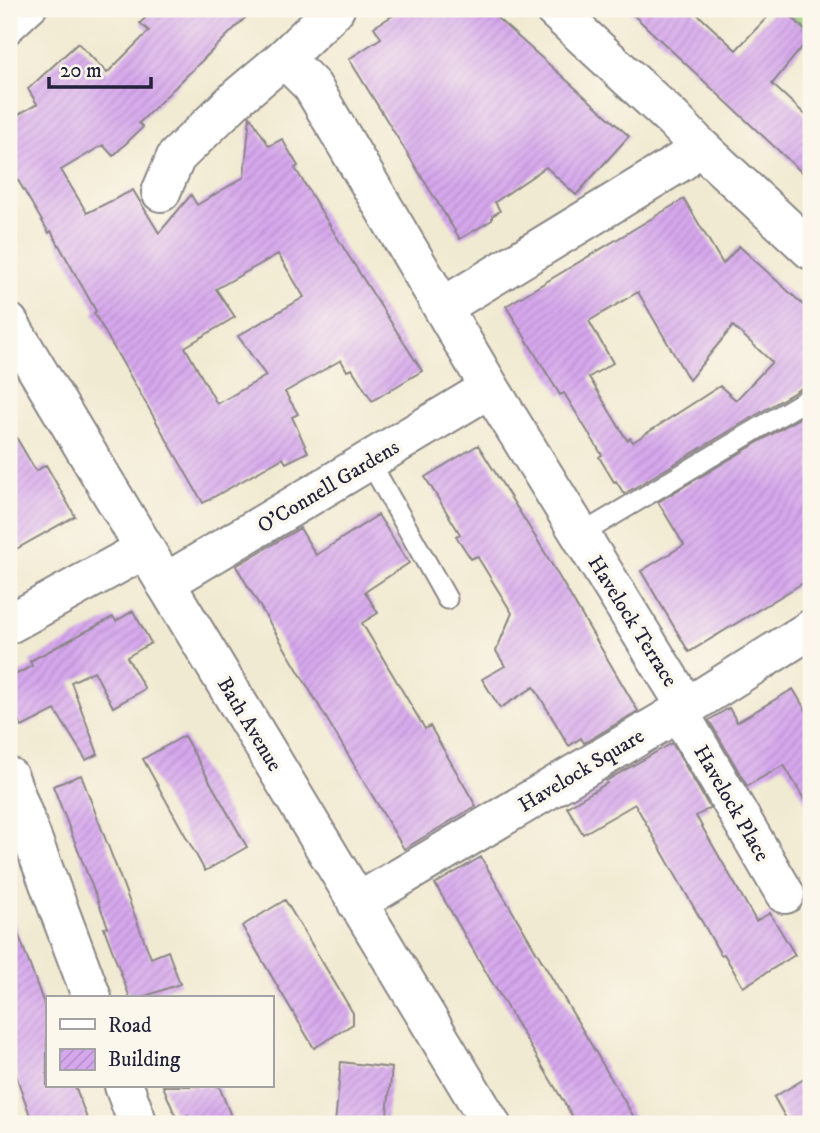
<svg xmlns="http://www.w3.org/2000/svg" width="820" height="1133" viewBox="0 0 820 1133" font-family="'IM FELL DW Pica',serif">
<defs>
<pattern id="building-hatch" width="6" height="6" patternUnits="userSpaceOnUse" patternTransform="scale(1.75)"><rect width="6" height="6" fill="#d5a7ec"/><path d="M-1 1l2-2M0 6l6-6M5 7l2-2" fill="none" stroke="#b78fcb"/></pattern>
</defs>
<rect width="100%" height="100%" fill="#fbf7ec"/>
<filter id="ink" filterUnits="userSpaceOnUse"><feTurbulence type="fractalNoise" baseFrequency=".0143" numOctaves="2"/><feDisplacementMap in="SourceGraphic" scale="14" xChannelSelector="R" yChannelSelector="G"/><feConvolveMatrix kernelMatrix="1 2 1 2 8 2 1 2 1" color-interpolation-filters="sRGB"/></filter>
<filter id="wash" filterUnits="userSpaceOnUse"><feTurbulence type="fractalNoise" baseFrequency=".00686" numOctaves="4" result="noise"/><feDisplacementMap in="SourceGraphic" scale="28" xChannelSelector="R" yChannelSelector="G"/><feGaussianBlur stdDeviation="1.57" result="paint"/><feColorMatrix in="noise" values="0 0 0 0 0 0 0 0 0 0 0 0 0 0 0 0 0 1.4 0 .05"/><feComposite in="paint" operator="in"/></filter>
<g filter="url(#wash)">
<rect width="100%" height="100%" fill="#f1ead2"/>
<!-- pitch -->
<path fill="#a7d988" stroke="#647e62" stroke-width="2" d="M784,9H811V35Z"/>
<g id="blocks">
<!-- building -->
<path fill="url(#building-hatch)" fill-rule="evenodd" d="M155,9H254L139,123L143,127L113,156L103,145L61,170L87,213L133,190L159,233L191,195L197,205L244,177L250,116L269,146L282,139L298,166L295,168L343,247L422,371L372,401L352,369L347,371L341,360L285,392L298,414L292,417L308,452L286,463L283,458L203,503L94,313L96,311L51,231L49,233L9,165V120L37,104L28,89L78,43L107,73L149,31L140,23ZM278,254L304,297L238,336L266,376L217,404L185,347L235,317L216,289Z
M404,9H487L629,136L576,195L546,167L495,202L500,211L492,216V220L460,239L349,59L381,38L374,27Z
M627,9H692L736,50L775,9H784L811,36L772,84L811,120V181Z
M684,199L723,264L739,246L811,312V385L805,386L624,494L616,481L614,482L599,457L602,455L564,393L560,395L506,306ZM638,292L689,380L733,326L772,362L736,400L720,386L633,442L630,438L627,440L589,377L613,363L589,321Z
M811,411V578L689,652L641,571L684,545L658,502Z
M9,425L36,471L46,465L75,516L9,553Z
M478,445L541,546L638,711L584,743L581,738L569,746L534,687L500,708L482,679L505,666L496,651L512,613L477,556L471,559L456,536L460,534L425,477Z
M378,515L409,563L365,592L378,613L362,623L425,729L430,726L476,806L404,849L236,566L300,528L316,555Z
M133,611L151,643L127,657L145,689L113,707L94,671L71,682L98,754L86,760L55,710L22,727L9,703V678L32,666L30,661L113,617L116,621Z
M793,689L811,719V811L784,765L747,786L709,720L729,708L737,722Z
M184,736L247,847L205,871L143,759Z
M672,743L710,808L696,816L756,921L770,913L795,955L743,987L724,954L721,955L635,804L583,834L567,807L607,783L606,781Z
M81,775L151,958L168,951L180,984L140,998H130L104,928L108,927L53,786Z
M481,857L497,885L638,1124H577L490,979L435,884Z
M285,900L353,1013V1024L314,1048L242,926Z
M9,917H12L47,1012V1086H75L89,1124H33L9,1055Z
M341,1062L392,1068L386,1124H335Z
M811,1075V1124H789L774,1097Z
M163,1086H219L234,1124H192L188,1115L177,1120Z"/>
</g>
</g>
<g filter="url(#ink)">
<use href="#blocks" fill-opacity="0" stroke="#8a8686" stroke-width="2"/>
<g fill="none" stroke-linecap="round" stroke-linejoin="round">
<defs>
<path id="lane" d="M9,35L37,9
M370,462L447,599
M580,535L811,397"/>
<path id="street" d="M284,58L335,9
M697,144L811,250
M161,192L176,157L239,96L284,58L312,86L490,388L165,583
M443,307L682,161L697,144L673,119L554,9
M490,388L686,706
M9,624L145,549
M679,712L785,894
M9,777L92,998
M357,903L679,712L811,629
M124,1086L138,1124"/>
<path id="secondary" d="M9,323L491,1124"/>
</defs>
<!-- lane casing -->
<use href="#lane" stroke="#8a8686" stroke-width="23"/>
<!-- street casing -->
<use href="#street" stroke="#8a8686" stroke-width="42"/>
<!-- secondary casing -->
<use href="#secondary" stroke="#8a8686" stroke-width="42"/>
<!-- lane -->
<use href="#lane" stroke="#fff" stroke-width="19"/>
<!-- street -->
<use href="#street" stroke="#fff" stroke-width="38"/>
<!-- secondary -->
<use href="#secondary" stroke="#fff" stroke-width="38"/>
</g>
</g>
<g text-anchor="middle" stroke-width="7" stroke-linejoin="round" paint-order="stroke">
<!-- street labels -->
<g font-size="21" fill="#22223b" stroke="#fbf7ec">
<text transform="translate(328 486) rotate(-31)" y="7">O'Connell Gardens</text>
<text transform="translate(633 621) rotate(58)" y="7">Havelock Terrace</text>
<text transform="translate(250 724) rotate(59)" y="7">Bath Avenue</text>
<text transform="translate(581 770) rotate(-31)" y="7">Havelock Square</text>
<text transform="translate(732 803) rotate(60)" y="7">Havelock Place</text>
</g>
</g>
<!-- margin -->
<rect width="820" height="1133" fill="none" stroke="#fbf7ec" stroke-width="35"/>
<!-- legend -->
<rect x="46" y="996" width="228" height="91" fill="#fbf7ec" stroke="#a4a2a5" stroke-width="2"/>
<rect x="60" y="1019" width="35" height="10" fill="#ffffff" stroke="#a4a2a5" stroke-width="2"/>
<text x="108" y="1032" font-size="21" fill="#22223b">Road</text>
<rect x="60" y="1049" width="35" height="21" fill="url(#building-hatch)" stroke="#a4a2a5" stroke-width="2"/>
<text x="108" y="1066" font-size="21" fill="#22223b">Building</text>
<!-- scale -->
<path d="M49 77v10h102v-10" fill="none" stroke="#22223b" stroke-width="3.5"/>
<text x="60" y="77" font-size="21" fill="#22223b" stroke="#fbf7ec" stroke-width="5" paint-order="stroke">20 m</text>
</svg>
